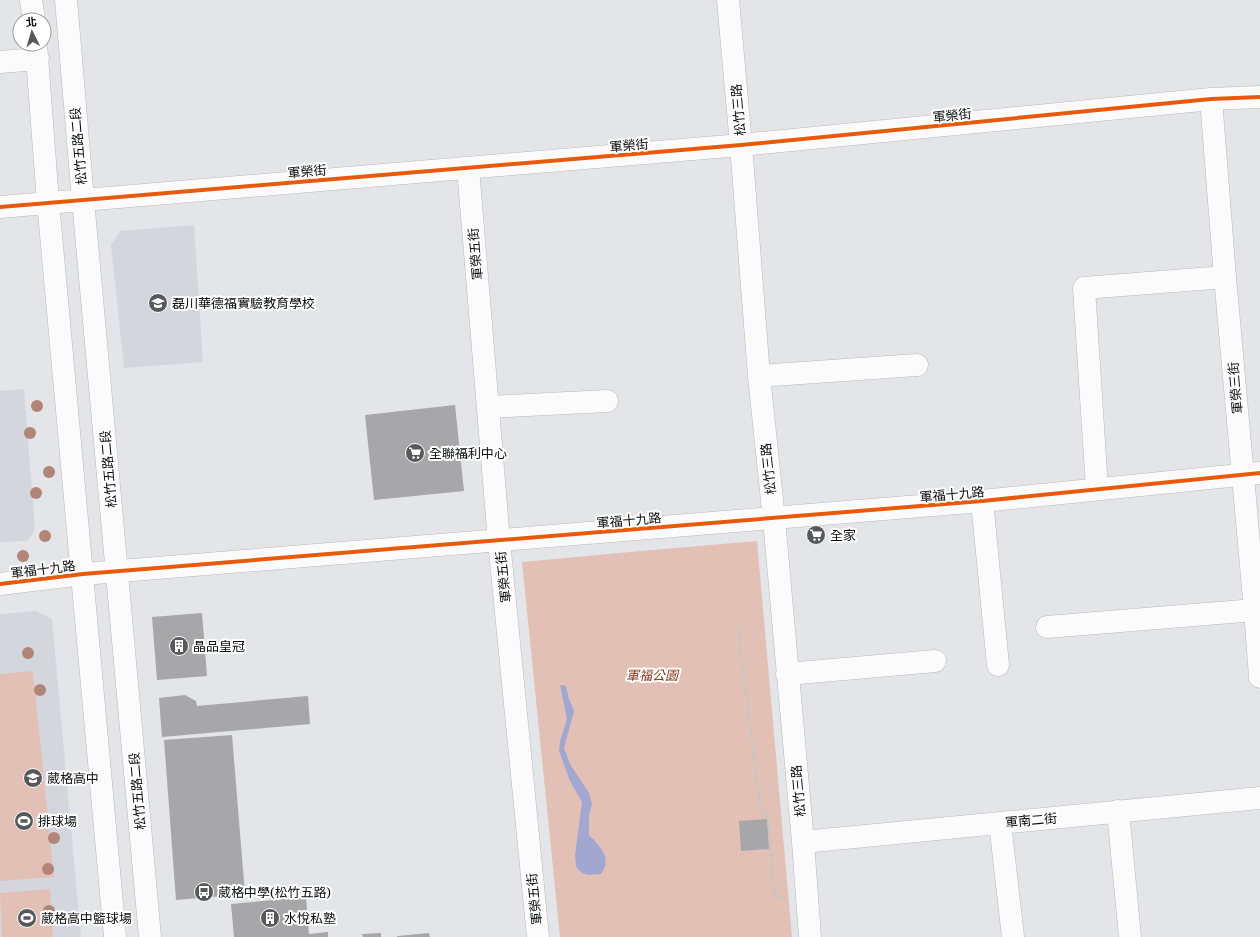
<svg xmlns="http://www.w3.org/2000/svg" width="1260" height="937" viewBox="0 0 1260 937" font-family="'Noto Serif','Noto Sans TC',serif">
<rect width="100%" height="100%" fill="#e4e5e9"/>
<!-- built -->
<path fill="#d4d6de" d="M194,225L203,362L124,368L111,245L120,231Z
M24,389L35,530L27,541L0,542V391Z
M36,611L52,619L81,937H0V614Z"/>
<!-- green -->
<path fill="#e2c0b6" d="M757,541L792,937H560L522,562L641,551Z
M33,671L54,877L0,881V674Z
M50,889L53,937H2L0,893Z"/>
<!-- water -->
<path fill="#a2a7d2" d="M560,685L566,686L569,699L574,711L564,748L570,764L589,793L592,804L589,814V835C600,846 613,858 601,874L588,875L582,873L576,867L575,855L582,802L570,781L559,751L560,741L567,719Z"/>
<!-- building -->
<path fill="#a7a7aa" d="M455,405L464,491L374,500L365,415Z
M202,613L207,676L157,680L152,617Z
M185,695L196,701L197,706L308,696L310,724L162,737L159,698Z
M232,735L245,894L176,900L164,740Z
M767,819L769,849L741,851L739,821Z
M306,897L309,934L328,932V937H234L231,904Z
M381,933V937H363L362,934Z
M429,933L430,937H397V936Z"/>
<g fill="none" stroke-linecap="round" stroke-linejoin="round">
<defs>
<path id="minor" d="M31,0L34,20
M66,0L83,200L150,937
M728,0L741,145L759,376L774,519L803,842L810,937
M36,44L48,202L115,937
M0,62L38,59
M1211,99L1225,277L1255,610L1260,677
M468,168L499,541L538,937
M0,207L741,145L1211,99L1260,97
M759,376L917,365
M488,407L607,401
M1097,489L1084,288L1225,277
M982,501L998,665
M0,584L83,574L982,501L1260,473
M1047,627L1255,610
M787,674L935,661
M1118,811L1130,937
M1000,823L1013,937
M803,842L1260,798"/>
</defs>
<!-- minor casing -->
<use href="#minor" stroke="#b9b9bc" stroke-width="23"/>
<!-- path -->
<path stroke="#c5c5c5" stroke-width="2.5" stroke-dasharray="3 2" stroke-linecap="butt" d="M738,628L761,812L768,817L775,897L786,896"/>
<!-- minor -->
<use href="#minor" stroke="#fbfbfc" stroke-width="22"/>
<defs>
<path id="cycleway" d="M0,207L741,145L1211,99L1260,97
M0,584L83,574L982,501L1260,473"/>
</defs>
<!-- cycleway casing -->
<use href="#cycleway" stroke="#fff" stroke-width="6"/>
<!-- cycleway -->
<use href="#cycleway" stroke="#e8590c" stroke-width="4"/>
</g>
<!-- trees -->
<g fill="#b18577">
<circle cx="37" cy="406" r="6"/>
<circle cx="30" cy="433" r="6"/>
<circle cx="49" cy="472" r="6"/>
<circle cx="36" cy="493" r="6"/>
<circle cx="45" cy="536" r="6"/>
<circle cx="23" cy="556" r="6"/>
<circle cx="28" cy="653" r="6"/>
<circle cx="40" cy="690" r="6"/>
<circle cx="54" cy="838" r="6"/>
<circle cx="48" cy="869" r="6"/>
<circle cx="49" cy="911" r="6"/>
</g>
<!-- icons -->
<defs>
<symbol id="school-disc" viewBox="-11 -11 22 22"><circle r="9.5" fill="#57585a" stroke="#fff"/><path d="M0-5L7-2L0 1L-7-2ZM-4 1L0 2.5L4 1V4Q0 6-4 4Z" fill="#fff"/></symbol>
<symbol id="supermarket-disc" viewBox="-11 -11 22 22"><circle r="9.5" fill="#57585a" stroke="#fff"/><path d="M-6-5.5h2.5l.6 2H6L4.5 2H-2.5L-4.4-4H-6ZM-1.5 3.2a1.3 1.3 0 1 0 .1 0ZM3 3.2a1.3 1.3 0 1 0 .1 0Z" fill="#fff"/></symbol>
<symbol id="building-disc" viewBox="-11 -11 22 22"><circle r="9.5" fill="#57585a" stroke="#fff"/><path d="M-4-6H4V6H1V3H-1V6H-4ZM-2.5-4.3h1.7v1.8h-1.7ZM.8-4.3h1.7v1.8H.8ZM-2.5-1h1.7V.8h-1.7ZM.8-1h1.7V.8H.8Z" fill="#fff"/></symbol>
<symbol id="stadium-disc" viewBox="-11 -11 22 22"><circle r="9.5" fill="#57585a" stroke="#fff"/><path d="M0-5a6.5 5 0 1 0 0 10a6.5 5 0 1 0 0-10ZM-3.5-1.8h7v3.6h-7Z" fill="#fff"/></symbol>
<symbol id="bus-disc" viewBox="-11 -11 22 22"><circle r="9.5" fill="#57585a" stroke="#fff"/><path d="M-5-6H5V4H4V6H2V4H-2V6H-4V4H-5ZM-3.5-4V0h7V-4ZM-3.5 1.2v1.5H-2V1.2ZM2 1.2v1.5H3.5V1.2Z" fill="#fff"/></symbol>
</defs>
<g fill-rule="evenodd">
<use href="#school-disc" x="147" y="292" width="22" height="22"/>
<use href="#supermarket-disc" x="404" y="442" width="22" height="22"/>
<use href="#supermarket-disc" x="805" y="524" width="22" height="22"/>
<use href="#building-disc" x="168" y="635" width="22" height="22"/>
<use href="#school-disc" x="22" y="767" width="22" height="22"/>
<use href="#stadium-disc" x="13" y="810" width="22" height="22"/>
<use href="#bus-disc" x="193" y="881" width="22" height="22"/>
<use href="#stadium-disc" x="16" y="907" width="22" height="22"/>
<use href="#building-disc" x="259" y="907" width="22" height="22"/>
</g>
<g text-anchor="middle" stroke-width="4" stroke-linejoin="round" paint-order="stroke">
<!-- street labels -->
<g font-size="13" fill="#0b0c0d" stroke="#fff">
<text transform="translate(738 110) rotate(-95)" y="5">松竹三路</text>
<text transform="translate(952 115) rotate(-6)" y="5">軍榮街</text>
<text transform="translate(629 145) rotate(-5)" y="5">軍榮街</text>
<text transform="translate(78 146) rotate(-95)" y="5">松竹五路二段</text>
<text transform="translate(307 171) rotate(-5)" y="5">軍榮街</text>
<text transform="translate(475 254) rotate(-95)" y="5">軍榮五街</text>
<text transform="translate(1235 388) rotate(-95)" y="5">軍榮三街</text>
<text transform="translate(108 469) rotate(-95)" y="5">松竹五路二段</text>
<text transform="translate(768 469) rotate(-96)" y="5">松竹三路</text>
<text transform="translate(952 494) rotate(-5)" y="5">軍福十九路</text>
<text transform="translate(629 520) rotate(-5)" y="5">軍福十九路</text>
<text transform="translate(43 569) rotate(-7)" y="5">軍福十九路</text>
<text transform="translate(503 577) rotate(-96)" y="5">軍榮五街</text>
<text transform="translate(137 791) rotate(-95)" y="5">松竹五路二段</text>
<text transform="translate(798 791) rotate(-95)" y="5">松竹三路</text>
<text transform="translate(1031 820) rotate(-5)" y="5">軍南二街</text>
<text transform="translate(534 899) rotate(-96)" y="5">軍榮五街</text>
</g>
<!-- poi labels -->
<g font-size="13" fill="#0b0c0d" stroke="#fff" text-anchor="start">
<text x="172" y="308">磊川華德福實驗教育學校</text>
<text x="429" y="458">全聯福利中心</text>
<text x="830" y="540">全家</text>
<text x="193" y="651">晶品皇冠</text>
<text x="47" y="783">葳格高中</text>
<text x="38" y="826">排球場</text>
<text x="218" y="897">葳格中學(松竹五路)</text>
<text x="41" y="923">葳格高中籃球場</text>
<text x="284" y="923">水悅私塾</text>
</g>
<!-- park labels -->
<g font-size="13" font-style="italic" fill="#88361a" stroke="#fff">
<text x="652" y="680">軍福公園</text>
</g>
</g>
<!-- north arrow -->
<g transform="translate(32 32) rotate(355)"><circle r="19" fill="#ffffff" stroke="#9d9e9e"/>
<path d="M0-3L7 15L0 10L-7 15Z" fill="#57585a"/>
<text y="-6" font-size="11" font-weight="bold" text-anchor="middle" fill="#0b0c0d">北</text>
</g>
</svg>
